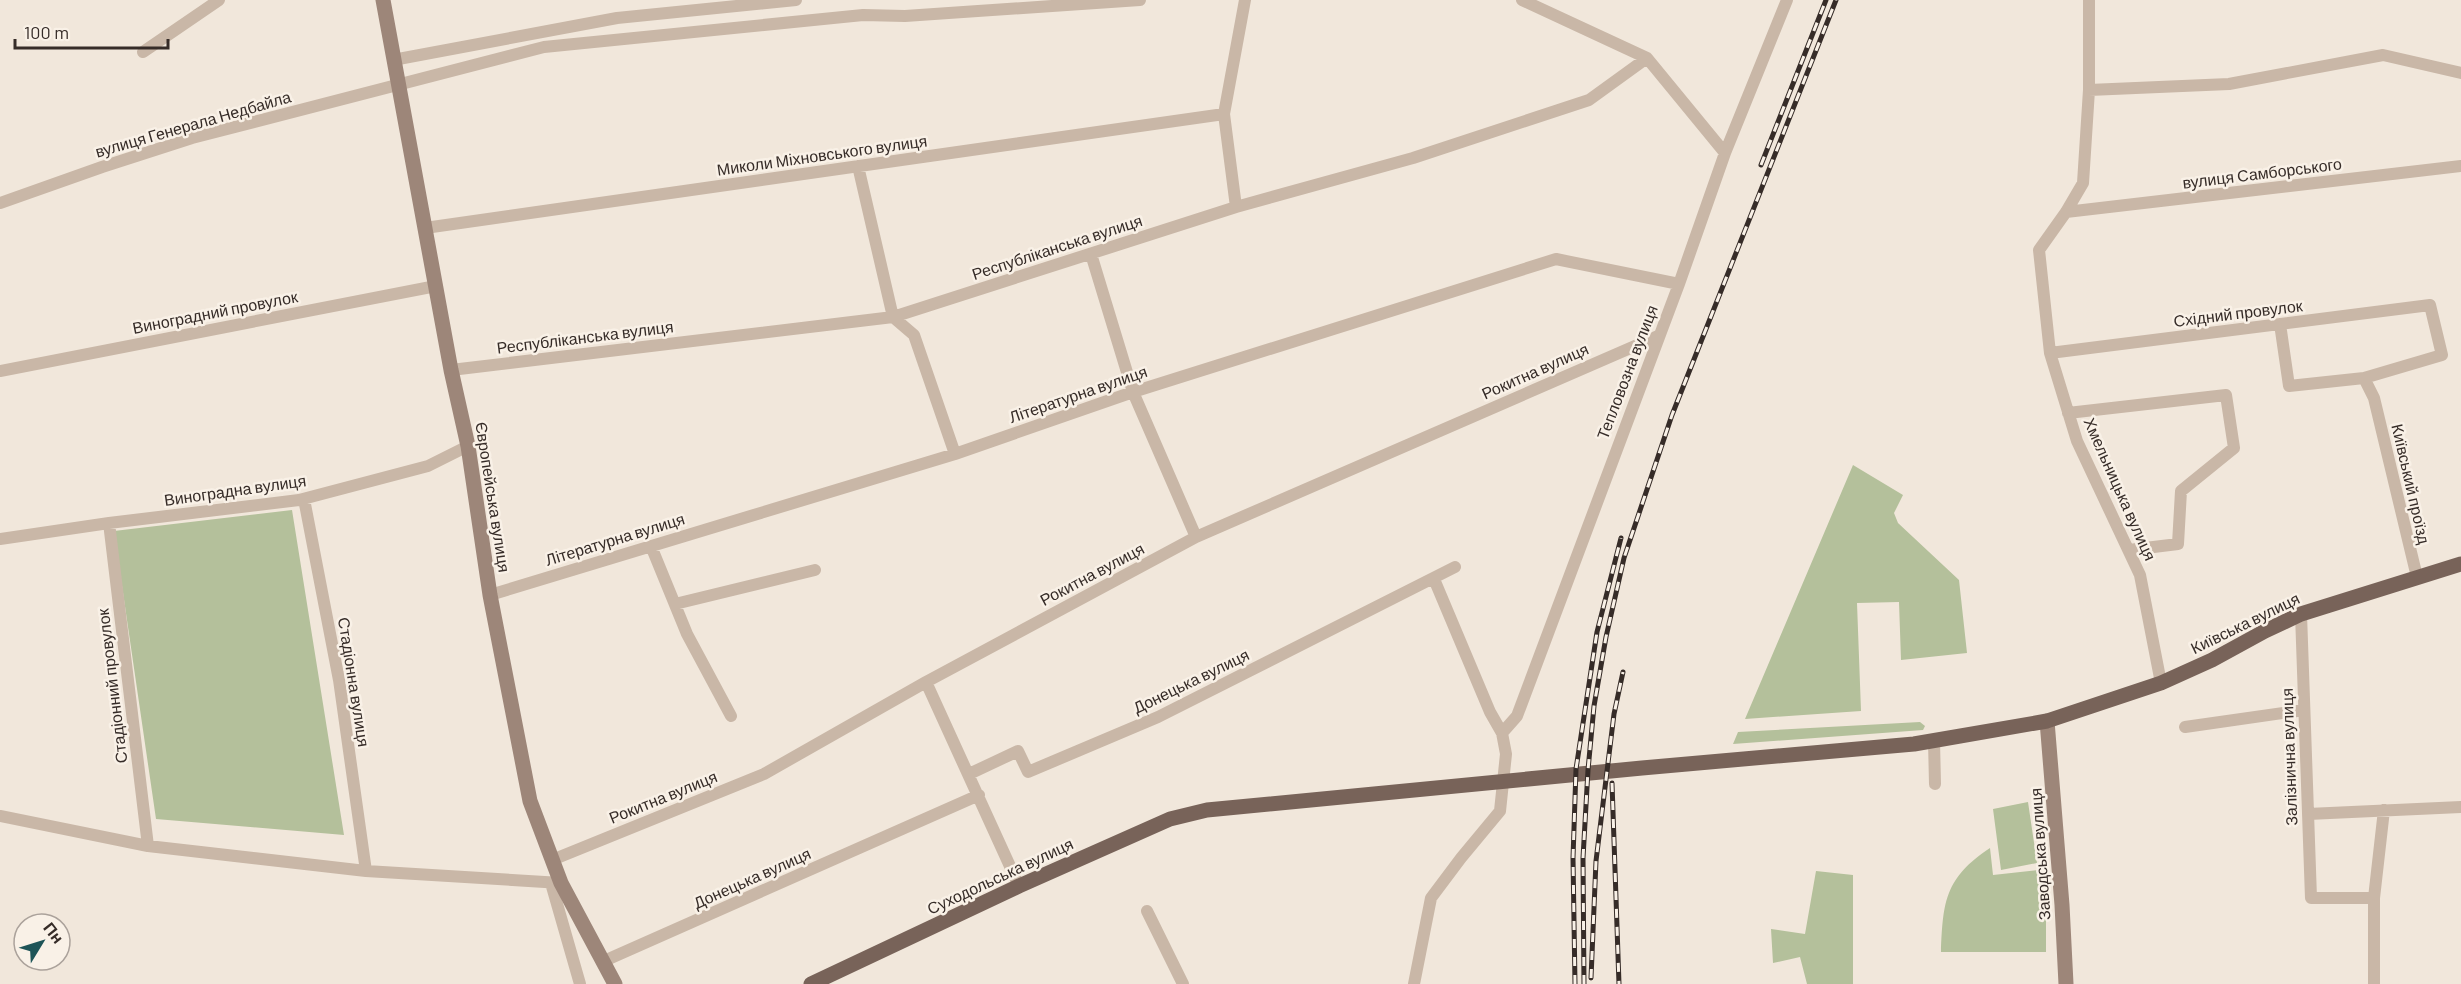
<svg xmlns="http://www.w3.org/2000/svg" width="2461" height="984" viewBox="0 0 2461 984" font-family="Barlow,sans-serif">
<rect width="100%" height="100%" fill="#f1e7db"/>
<!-- green -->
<path fill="#b4c09b" d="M1853,465L1903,495L1894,513L1898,523L1959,580L1967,653L1901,660L1899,602L1857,603L1861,711L1745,719Z
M292,510L344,835L156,819L114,531Z
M1920,722L1925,726L1923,730L1733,744L1738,732Z
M2028,802L2037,863L2001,870L1993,809Z
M1990,848L1993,875L2038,870L2046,911V952H1941C1943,901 1945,878 1990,848Z
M1816,871L1853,875V984H1807L1800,957L1773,963L1771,929L1805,934Z"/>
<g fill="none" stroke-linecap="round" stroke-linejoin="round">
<!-- street -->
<path stroke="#c9b7a7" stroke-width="12" d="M1522,0L1647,58L1725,153
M2089,0V90L2083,183L2066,212L2039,250L2050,353L2077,441L2140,575L2161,683
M143,52L219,0
M393,60L617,18L796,0
M2089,90L2229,84L2383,55L2461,73
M858,166L893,317L914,335L955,454
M0,203L102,167L192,138L544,47L863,15L905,16L1140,0
M1236,207L1224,114L1245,0
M2066,212L2461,166
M425,228L1224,114
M1091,254L1133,392L1196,537
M2280,324L2289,386L2364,378L2374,398L2417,577
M2050,353L2430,305L2442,355L2364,378
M451,370L893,317L1236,207L1413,158L1589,100L1647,58
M0,371L436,286
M2068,413L2226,395L2234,448L2181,491L2178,544L2129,550
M304,499L339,680L366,871
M109,523L148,846
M0,539L109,523L299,500L428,466L468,446
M651,546L687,634L731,716
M1434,579L1490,712L1502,733
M490,595L955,454L1133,392L1556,259L1679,284
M675,604L815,570
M2301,614L2311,898H2374
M926,682L1019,886
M2185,727L2304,710
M1934,741L1935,784
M969,774L1018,751L1028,772L1158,717L1455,567
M2308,814L2461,807
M0,816L148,846L366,871L561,883
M552,860L764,774L926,682L1196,537L1658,336
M551,883L580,984
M1147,911L1183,984
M604,961L979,795
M1414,984L1431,898L1461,858L1500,811L1506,754L1502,733L1517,716L1679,284L1725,153L1787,0
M2374,984V898L2384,810"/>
<!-- secondary -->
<path stroke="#9d8679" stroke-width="15" d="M383,0L451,370L468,446L490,595L530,801L561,883L615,984
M2047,721L2062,905L2066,984"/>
<!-- primary -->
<path stroke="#786359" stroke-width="15" d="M811,984L1019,886L1170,819L1207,810L1642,768L1914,744L2047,721L2161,683L2212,660L2265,631L2301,614L2461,564"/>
<defs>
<path id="rail" d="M1761,165L1826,0
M1612,783L1619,984
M1591,978L1596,861L1614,714L1623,672
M1575,984L1573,858L1576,769L1597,632L1621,538
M1584,984L1583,858L1588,770L1594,706L1606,637L1624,558L1672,415L1836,0"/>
</defs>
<!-- rail casing -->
<use href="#rail" stroke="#362c28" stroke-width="5"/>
<!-- rail -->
<use href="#rail" stroke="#f9f1e7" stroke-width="3" stroke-dasharray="9" stroke-linecap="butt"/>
</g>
<g text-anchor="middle" stroke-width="5" stroke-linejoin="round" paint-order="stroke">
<!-- street labels -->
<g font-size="16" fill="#362c28" stroke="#f9f1e7">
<text transform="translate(193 124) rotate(-16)" y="6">вулиця Генерала Недбайла</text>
<text transform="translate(822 155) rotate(-8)" y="6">Миколи Міхновського вулиця</text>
<text transform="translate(2262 173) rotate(-7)" y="6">вулиця Самборського</text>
<text transform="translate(1057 247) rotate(-18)" y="6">Республіканська вулиця</text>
<text transform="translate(215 312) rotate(-11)" y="6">Виноградний провулок</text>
<text transform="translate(2238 313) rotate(-7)" y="6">Східний провулок</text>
<text transform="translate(585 337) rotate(-7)" y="6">Республіканська вулиця</text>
<text transform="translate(1535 371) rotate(-24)" y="6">Рокитна вулиця</text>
<text transform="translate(1627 372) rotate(-69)" y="6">Тепловозна вулиця</text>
<text transform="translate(1078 394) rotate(-19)" y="6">Літературна вулиця</text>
<text transform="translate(2411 484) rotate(77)" y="6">Київський проїзд</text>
<text transform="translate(2120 489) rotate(66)" y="6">Хмельницька вулиця</text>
<text transform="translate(235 490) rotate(-8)" y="6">Виноградна вулиця</text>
<text transform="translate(493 497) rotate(81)" y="6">Європейська вулиця</text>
<text transform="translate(615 539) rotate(-17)" y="6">Літературна вулиця</text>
<text transform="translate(1092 574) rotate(-28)" y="6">Рокитна вулиця</text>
<text transform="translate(2245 623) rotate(-26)" y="6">Київська вулиця</text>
<text transform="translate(1191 681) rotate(-26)" y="6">Донецька вулиця</text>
<text transform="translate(354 682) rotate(81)" y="6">Стадіонна вулиця</text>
<text transform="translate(112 686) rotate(-97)" y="6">Стадіонний провулок</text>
<text transform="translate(2289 757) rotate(-92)" y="6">Залізнична вулиця</text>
<text transform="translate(663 797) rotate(-22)" y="6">Рокитна вулиця</text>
<text transform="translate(2040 854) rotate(-94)" y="6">Заводська вулиця</text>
<text transform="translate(1000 876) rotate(-25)" y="6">Суходольська вулиця</text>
<text transform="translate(752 878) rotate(-24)" y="6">Донецька вулиця</text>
</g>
</g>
<!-- north arrow -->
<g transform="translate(42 942) rotate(52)"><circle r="28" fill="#f9f1e7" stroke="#aba29b" stroke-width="1.5"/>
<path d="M0-4.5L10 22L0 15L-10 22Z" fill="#1e5457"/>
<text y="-9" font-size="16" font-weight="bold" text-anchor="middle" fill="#362c28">Пн</text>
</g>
<!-- scale -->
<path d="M15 39v9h153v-9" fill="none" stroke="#362c28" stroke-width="3"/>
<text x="24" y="39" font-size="18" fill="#362c28" stroke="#f9f1e7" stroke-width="4.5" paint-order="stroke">100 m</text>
</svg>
